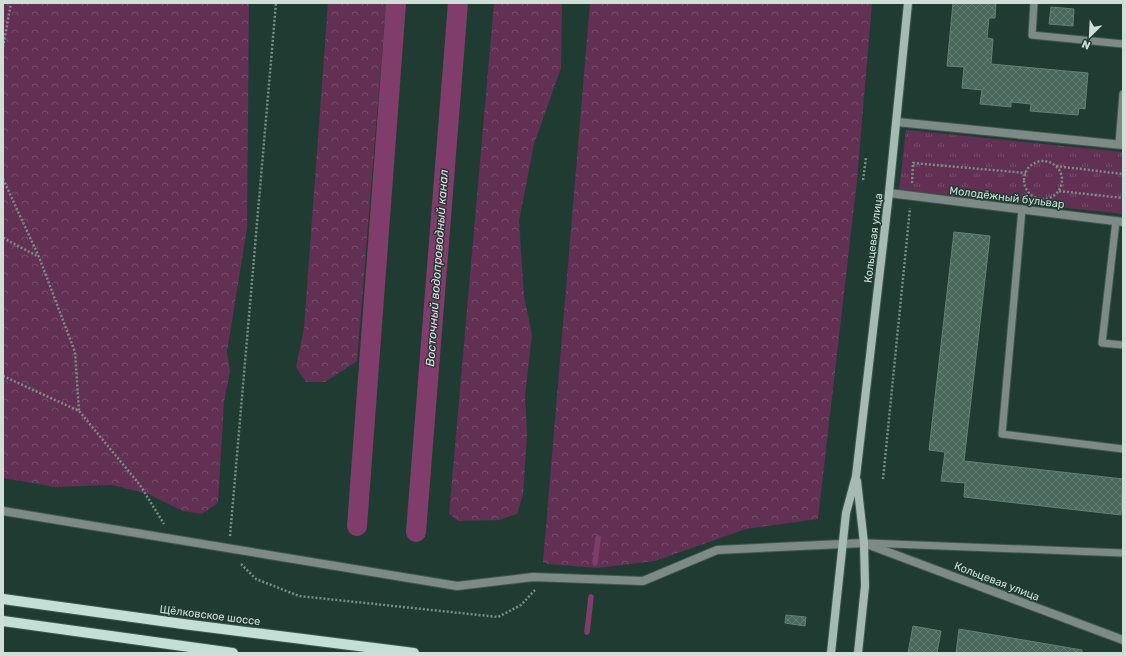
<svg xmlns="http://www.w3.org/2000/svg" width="1126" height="656" viewBox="0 0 1126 656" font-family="Rubik,sans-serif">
<defs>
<pattern id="forest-crowns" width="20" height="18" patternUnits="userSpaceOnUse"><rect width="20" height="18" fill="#613052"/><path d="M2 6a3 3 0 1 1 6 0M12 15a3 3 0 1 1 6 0" fill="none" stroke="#774e6a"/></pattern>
<pattern id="park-tufts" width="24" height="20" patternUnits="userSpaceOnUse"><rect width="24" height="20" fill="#613052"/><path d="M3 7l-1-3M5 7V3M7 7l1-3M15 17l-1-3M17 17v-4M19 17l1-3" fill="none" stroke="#774e6a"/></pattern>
<pattern id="building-cross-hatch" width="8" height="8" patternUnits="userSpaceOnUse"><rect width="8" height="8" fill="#4b685d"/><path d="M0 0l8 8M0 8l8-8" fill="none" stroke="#647d74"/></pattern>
</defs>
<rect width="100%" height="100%" fill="#203c32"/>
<!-- forest -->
<path fill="url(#forest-crowns)" d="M3,3H249L247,228L227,352L230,371L224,402L218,503L202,514L183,511L148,494L112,485L55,487L3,478Z
M328,3H386L357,361L325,382H306L296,367L304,328Z
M494,3H562L561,68L534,144L519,221L524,296L532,335L525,396L527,435L523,495L517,514L499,520L458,521L449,514Z
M590,3H872L857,180L818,519L746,529L655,561L597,568L548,564L543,562Z"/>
<!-- park -->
<path fill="url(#park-tufts)" d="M906,130L1123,152V214L899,190Z"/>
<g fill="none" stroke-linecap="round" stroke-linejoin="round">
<!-- stream -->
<path stroke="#803d6c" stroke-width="5.5" d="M595,563L598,538
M587,632L591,597"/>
<!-- canal -->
<path stroke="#803d6c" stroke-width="20" d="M357,526L396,3
M416,532L458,3"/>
</g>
<!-- building -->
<path fill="url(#building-cross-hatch)" stroke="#628075" d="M953,3H996L995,18H989L987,38L993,39L991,64L1088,73L1085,109L1079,108L1078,115L1030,111L1031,104L1011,102V107L980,104L982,90L962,88L964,67L947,66Z
M1051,7L1074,9L1073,26L1049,24Z
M954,232L990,236L964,461L1123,479L1121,515L964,497L965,483L941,481L945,452L929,450Z
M786,615L806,617L805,626L785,623Z
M913,626L941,631L937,653H908Z
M959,629L1082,650V653H956Z"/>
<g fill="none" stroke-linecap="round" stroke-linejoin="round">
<defs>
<path id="lane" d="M1034,3L1032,35L1123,44
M1119,144L1123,94
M1022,209L1002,434L1123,449
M1116,221L1102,343L1123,345
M867,543L1123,553"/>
<path id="street" d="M897,122L1123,145
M889,193L1123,222
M3,511L457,586L533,577L643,581L717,550L864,543L1123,640"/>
<path id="secondary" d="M857,481L864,543L865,586L858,653
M831,653L846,513L856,476L889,193L908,3"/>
<path id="primary" d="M3,599L183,624L414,653
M3,621L233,653"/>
</defs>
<!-- lane casing -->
<use href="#lane" stroke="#405950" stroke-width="9"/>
<!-- street casing -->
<use href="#street" stroke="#405950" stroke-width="10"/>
<!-- secondary casing -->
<use href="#secondary" stroke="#405950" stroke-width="10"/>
<!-- primary casing -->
<use href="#primary" stroke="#405950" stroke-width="12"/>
<!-- path -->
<path stroke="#788e86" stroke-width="2.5" stroke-dasharray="2 2" stroke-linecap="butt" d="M3,47L11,3
M1024 180a19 19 0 1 1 38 0a19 19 0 1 1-38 0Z
M1056,166L1123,174
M3,179L39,257L75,352L79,411
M863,180L866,158
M912,183L913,163L1026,173
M1059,191L1123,198
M3,238L39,257
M3,376L79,411L140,485L164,524
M883,479L910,208
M230,536L276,3
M241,564L256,579L299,596L498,617L521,605L535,590"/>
<!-- lane -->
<use href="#lane" stroke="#7d8a85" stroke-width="7"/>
<!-- street -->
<use href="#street" stroke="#7d8a85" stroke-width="8"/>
<!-- secondary -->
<use href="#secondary" stroke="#a5bab2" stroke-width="8"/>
<!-- primary -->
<use href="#primary" stroke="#c4dfd5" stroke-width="10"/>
</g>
<g text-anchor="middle" stroke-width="3" stroke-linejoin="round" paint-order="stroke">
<!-- street labels -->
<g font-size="11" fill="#cfdfd8" stroke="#203c32">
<text transform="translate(1007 197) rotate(7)" y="4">Молодёжный бульвар</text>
<text transform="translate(873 238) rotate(-83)" y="4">Кольцевая улица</text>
<text transform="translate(997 581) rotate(21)" y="4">Кольцевая улица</text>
<text transform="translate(210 615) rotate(7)" y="4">Щёлковское шоссе</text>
</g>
<!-- water labels -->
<g font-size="12" font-style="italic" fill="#fcd3ed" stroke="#203c32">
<text transform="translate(437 268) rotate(-86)" y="4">Восточный водопроводный канал</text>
</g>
</g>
<!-- border -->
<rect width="1126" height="656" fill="none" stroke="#cfdfd8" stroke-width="8"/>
<!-- north arrow -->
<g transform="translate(1090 36) rotate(204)" stroke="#203c32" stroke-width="3" paint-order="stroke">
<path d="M0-3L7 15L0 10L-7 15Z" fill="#cfdfd8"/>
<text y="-6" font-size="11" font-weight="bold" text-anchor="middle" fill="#cfdfd8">N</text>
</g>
</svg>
